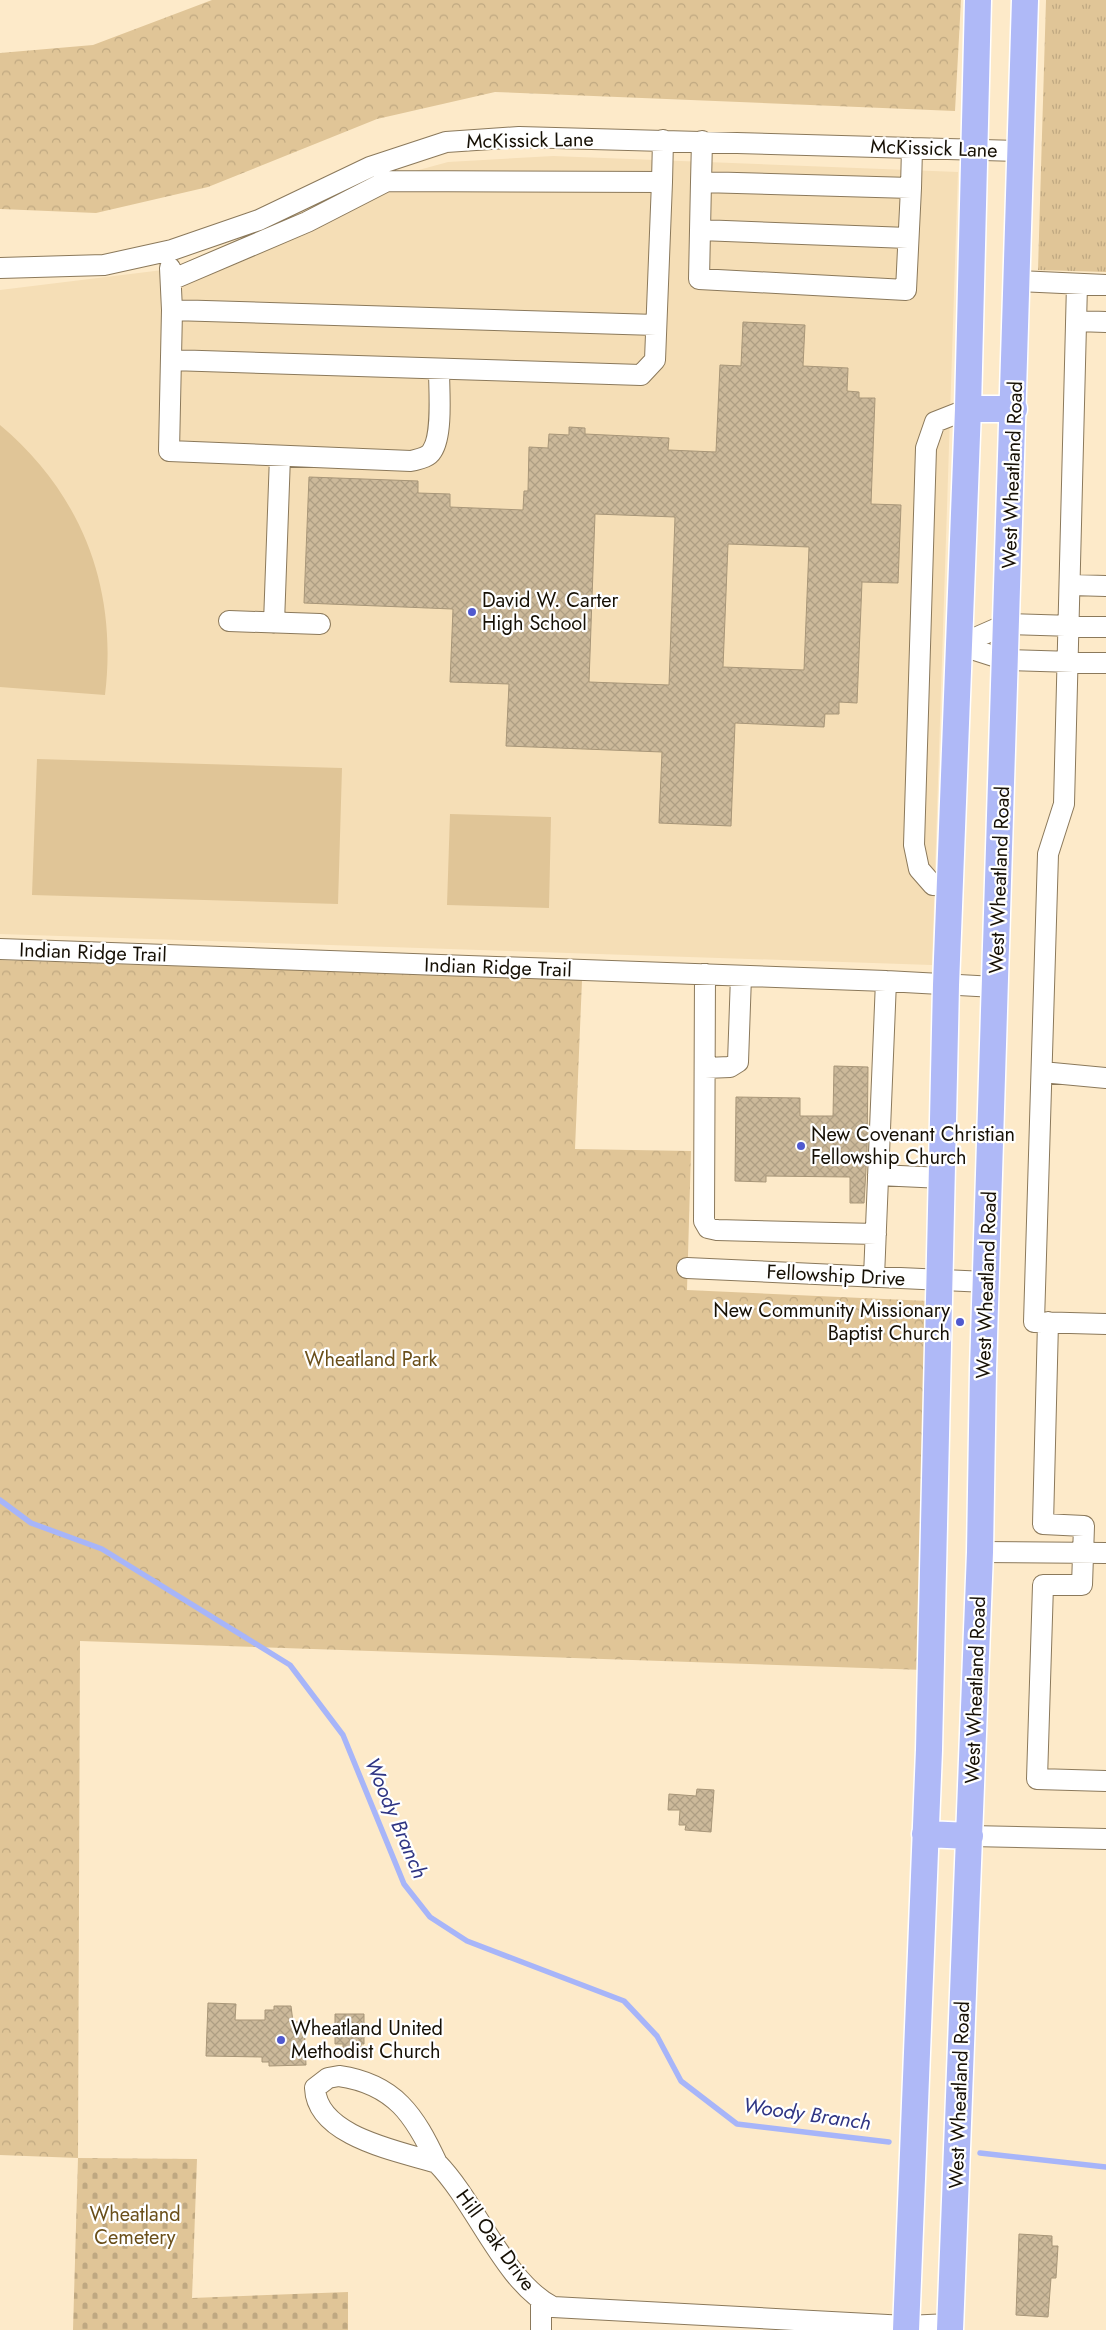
<svg xmlns="http://www.w3.org/2000/svg" width="1106" height="2330" viewBox="0 0 1106 2330" font-family="Jost,sans-serif">
<defs>
<pattern id="grass-tufts" width="24" height="20" patternUnits="userSpaceOnUse" patternTransform="scale(1.25)"><rect width="24" height="20" fill="#e0c597"/><path d="M3 7l-1-3M5 7V3M7 7l1-3M15 17l-1-3M17 17v-4M19 17l1-3" fill="none" stroke="#bfa881"/></pattern>
<pattern id="forest-crowns" width="20" height="18" patternUnits="userSpaceOnUse" patternTransform="scale(1.25)"><rect width="20" height="18" fill="#e0c597"/><path d="M2 6a3 3 0 1 1 6 0M12 15a3 3 0 1 1 6 0" fill="none" stroke="#bfa881"/></pattern>
<pattern id="cemetery-stones" width="16" height="16" patternUnits="userSpaceOnUse" patternTransform="scale(1.25)"><rect width="16" height="16" fill="#e0c597"/><path d="M2 7V4a2 2 0 0 1 4 0v3zM10 15v-3a2 2 0 0 1 4 0v3z" fill="#bfa881"/></pattern>
<pattern id="building-cross-hatch" width="8" height="8" patternUnits="userSpaceOnUse" patternTransform="scale(1.25)"><rect width="8" height="8" fill="#ccb99a"/><path d="M0 0l8 8M0 8l8-8" fill="none" stroke="#ae9e83"/></pattern>
</defs>
<rect width="100%" height="100%" fill="#fdeac9"/>
<!-- built -->
<path fill="#f5deb6" d="M553,156L958,172L932,965L0,934V290L171,269L353,188L448,162Z"/>
<!-- grass -->
<path fill="url(#grass-tufts)" d="M1046,0H1106V272L1038,270Z"/>
<!-- forest -->
<path fill="url(#forest-crowns)" d="M212,0H961L955,111L495,92L377,119L208,187L96,213L0,209V53L93,45Z
M0,960L582,980L575,1149L691,1151L687,1290L951,1302L924,1670L80,1641L78,2158L0,2155Z"/>
<!-- cemetery -->
<path fill="url(#cemetery-stones)" d="M78,2158L197,2159L192,2298L348,2292V2330H73Z"/>
<!-- garden -->
<path fill="#e0c597" d="M0,425C82,494 118,588 105,695L0,687Z
M37,759L342,768L338,904L32,895Z
M450,814L551,817L549,908L447,905Z"/>
<g fill="none" stroke-linecap="round" stroke-linejoin="round">
<!-- stream -->
<path stroke="#a7b5f9" stroke-width="5.5" d="M0,1500L31,1523L102,1549L290,1665L343,1735L404,1884L430,1917L467,1941L624,2001L657,2036L681,2081L737,2124L889,2142
M980,2153L1106,2167"/>
</g>
<!-- building -->
<path fill="url(#building-cross-hatch)" stroke="#a89678" fill-rule="evenodd" d="M743,322L805,325L803,366L848,368L847,391L859,392V398H875L871,504L901,505L898,583L862,582L857,703L839,702V714H825L824,727L735,723L731,826L659,823L662,752L506,746L509,684L450,682L453,609L304,603L309,477L418,481V493L450,494V507L523,510L524,491H528L529,447L548,448L549,434L569,435V427L585,428V434L669,438L668,450L716,452L720,365L741,366ZM595,514L675,517L669,685L589,682ZM728,544L809,547L804,670L723,667Z
M834,1066L868,1067L867,1153L864,1203H850V1177L766,1176V1182L735,1181L736,1097L800,1098V1116H833Z
M697,1789L714,1790L711,1832L685,1830L686,1825H679L680,1810H668L669,1794L696,1796Z
M208,2003L236,2004L235,2020H265V2010H274V2006H291L293,2022H304L306,2065L269,2066V2062H262V2057L206,2056Z
M335,2014H364V2044H361V2054H343V2044H335Z
M1019,2234L1052,2236V2246H1058L1056,2278H1051L1048,2317L1016,2315Z"/>
<g fill="none" stroke-linecap="round" stroke-linejoin="round">
<defs>
<path id="minor" d="M702,141L701,182L911,188L912,148
M701,182L699,279L906,290L911,188
M700,230L908,238
M0,268L104,265L172,250L259,220L370,167L446,142L519,137L1022,151
M170,268L172,310L169,451L411,461C418,459 428,458 432,451C443,435 439,390 439,370
M171,280L307,222L387,181L662,182L663,140
M1018,281L1106,285
M1077,284L1064,804L1048,854L1034,1322L1106,1324
M172,310L656,325
M1076,321L1106,322
M171,360L641,375L655,360L662,182
M1071,585L1106,586
M229,621L320,624
M274,623L280,456
M959,645L1007,624L1106,627
M959,645L1006,660L1106,663
M950,886L933,885L919,869L914,845L926,448L935,422L968,409
M0,949L886,981L995,987
M705,974L704,1221L708,1228L717,1230L876,1234
M705,1068L730,1067L738,1062L741,976
M1042,1072L1106,1078
M878,1175L943,1178
M687,1268L986,1282
M874,1277L886,981
M1048,1322L1043,1524L1084,1526L1082,1585H1043L1037,1779L1106,1781
M980,1552L1106,1553
M970,1836L1106,1839
M339,2076C395,2084 415,2116 437,2163C399,2151 317,2137 315,2088L328,2078Z
M437,2163C477,2204 504,2282 553,2307L906,2326L950,2324
M541,2330V2301"/>
<path id="major" d="M968,409H1014
M925,1834L970,1836
M906,2330L929,1750L946,985L968,409L978,0
M950,2330L980,1552L983,1370L1025,0"/>
</defs>
<!-- minor casing -->
<use href="#minor" stroke="#8b795b" stroke-width="22"/>
<!-- major casing -->
<use href="#major" stroke="#fff" stroke-width="29"/>
<!-- minor -->
<use href="#minor" stroke="#fff" stroke-width="20"/>
<!-- major -->
<use href="#major" stroke="#afb9f7" stroke-width="26"/>
</g>
<!-- markers -->
<g fill="#5059cf" stroke="#fff" stroke-width="2">
<circle cx="472" cy="612" r="5"/>
<circle cx="801" cy="1146" r="5"/>
<circle cx="960" cy="1322" r="5"/>
<circle cx="281" cy="2040" r="5"/>
</g>
<g text-anchor="middle" stroke-width="4.5" stroke-linejoin="round" paint-order="stroke">
<!-- street labels -->
<g font-size="20" fill="#161005" stroke="#fff">
<text transform="translate(530 140) rotate(-1)" y="7">McKissick Lane</text>
<text transform="translate(934 148) rotate(2)" y="7">McKissick Lane</text>
<text transform="translate(1012 475) rotate(-88)" y="7">West Wheatland Road</text>
<text transform="translate(999 880) rotate(-88)" y="7">West Wheatland Road</text>
<text transform="translate(93 952) rotate(2)" y="7">Indian Ridge Trail</text>
<text transform="translate(498 967) rotate(2)" y="7">Indian Ridge Trail</text>
<text transform="translate(836 1275) rotate(3)" y="7">Fellowship Drive</text>
<text transform="translate(986 1285) rotate(-88)" y="7">West Wheatland Road</text>
<text transform="translate(975 1690) rotate(-88)" y="7">West Wheatland Road</text>
<text transform="translate(959 2095) rotate(-88)" y="7">West Wheatland Road</text>
<text transform="translate(496 2240) rotate(54)" y="7">Hill Oak Drive</text>
</g>
<!-- poi labels -->
<g font-size="20" fill="#161005" stroke="#fff" text-anchor="start">
<text x="482" y="607">David W. Carter<tspan x="482" dy="23">High School</tspan></text>
<text x="811" y="1141">New Covenant Christian<tspan x="811" dy="23">Fellowship Church</tspan></text>
<text x="950" y="1317" text-anchor="end">New Community Missionary<tspan x="950" dy="23">Baptist Church</tspan></text>
<text x="291" y="2035">Wheatland United<tspan x="291" dy="23">Methodist Church</tspan></text>
</g>
<!-- park labels -->
<g font-size="20" fill="#6a4f1a" stroke="#fff">
<text x="371" y="1366">Wheatland Park</text>
<text x="135" y="2221">Wheatland<tspan x="135" dy="23">Cemetery</tspan></text>
</g>
<!-- water labels -->
<g font-size="21" font-style="italic" fill="#2f3583" stroke="#fff">
<text transform="translate(396 1818) rotate(67)" y="7">Woody Branch</text>
<text transform="translate(807 2114) rotate(8)" y="7">Woody Branch</text>
</g>
</g>
</svg>
